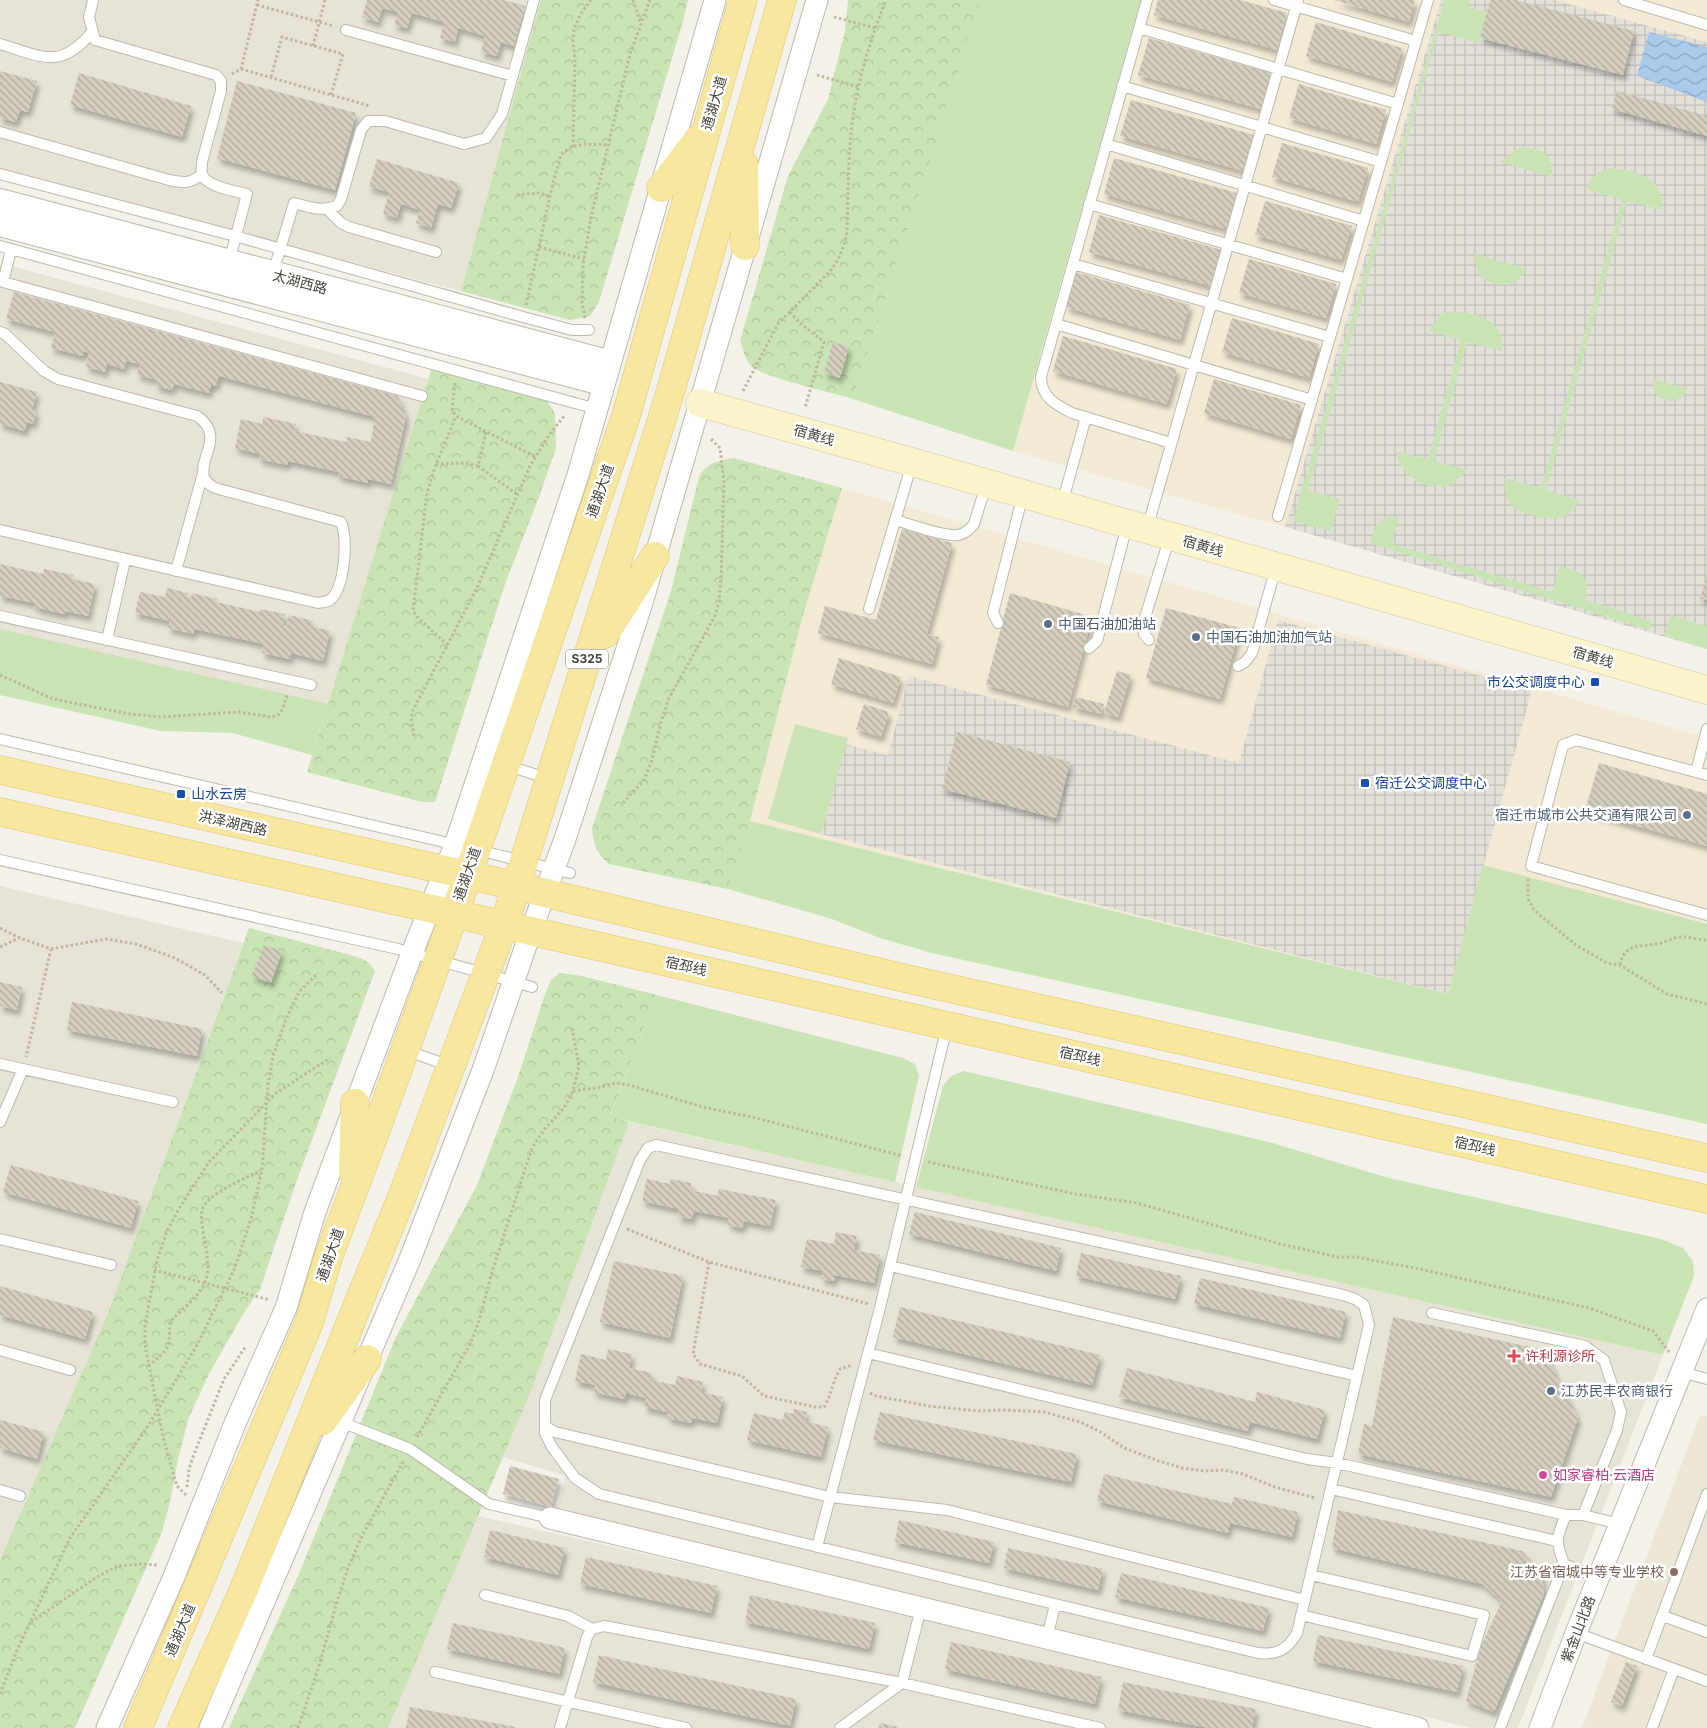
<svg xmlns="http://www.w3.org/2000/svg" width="1707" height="1728" viewBox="0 0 1707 1728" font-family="Inter,'Noto Sans SC',sans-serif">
<defs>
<pattern id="industrial-grid" width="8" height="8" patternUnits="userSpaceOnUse" patternTransform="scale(1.25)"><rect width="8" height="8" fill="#e3e0da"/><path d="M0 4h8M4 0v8" fill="none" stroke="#c4c1bc"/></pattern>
<pattern id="park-crowns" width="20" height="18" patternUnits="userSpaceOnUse" patternTransform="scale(1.25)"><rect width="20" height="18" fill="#cae4b5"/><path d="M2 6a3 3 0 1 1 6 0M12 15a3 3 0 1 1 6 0" fill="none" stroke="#afc59c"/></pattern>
<pattern id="water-waves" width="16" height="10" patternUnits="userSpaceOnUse" patternTransform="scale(1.25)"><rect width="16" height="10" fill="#aacaeb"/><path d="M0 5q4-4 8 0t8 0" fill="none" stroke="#8ca6bf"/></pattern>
<pattern id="building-back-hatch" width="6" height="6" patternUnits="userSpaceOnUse" patternTransform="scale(1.25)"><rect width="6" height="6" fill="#d4cebf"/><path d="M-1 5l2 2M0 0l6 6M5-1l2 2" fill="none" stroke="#aea99c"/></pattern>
<filter id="shadow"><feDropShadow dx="3" dy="5.5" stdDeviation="2.5" flood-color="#0004"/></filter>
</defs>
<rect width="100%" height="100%" fill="#f3f1e9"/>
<!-- residential -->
<path fill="#e7e3d7" d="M0,0H541L461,291L0,170Z
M0,263L429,379L312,755L233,733L0,685Z
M0,886L243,943L108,1313L0,1560Z
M629,1122L1663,1355L1518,1728H1472L557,1511L566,1476L503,1457L531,1391Z
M478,1516L880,1608L1368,1728H388Z"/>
<!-- commercial -->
<path fill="#f3ead6" d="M1141,0H1441L1285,527L1013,451Z
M1554,0H1707V42Z
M842,488L1707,738V1054L1448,994L750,821L803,615Z"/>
<!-- industrial -->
<path fill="url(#industrial-grid)" d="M1441,0H1554L1707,42V649L1285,527Z
M1278,620L1532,690L1448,994L821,834L845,744L888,755L909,676L1239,763Z"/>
<!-- education -->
<path fill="#ebe7d4" d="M1700,1415L1707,1416V1728H1582Z"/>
<!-- green -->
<path fill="#cae4b5" d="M979,0H1141L1013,451L853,399L935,145Z
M1444,0H1470L1468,7L1487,12L1479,43L1438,32L1308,490L1340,499L1331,531L1293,521Z
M1522,147C1543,147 1553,157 1552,177L1501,162L1515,150Z
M1610,168C1637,170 1665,178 1662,210L1627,201L1546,490L1580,500C1567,521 1555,521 1532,515C1525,513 1517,511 1511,505C1505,497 1505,487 1504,478L1541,488L1622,200L1586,189C1591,177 1597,172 1610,168Z
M1474,254L1525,268C1524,271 1522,276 1519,279C1508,290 1483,284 1477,270C1475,265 1475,259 1474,254Z
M1452,312C1477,312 1506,320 1502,351L1467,342L1434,461L1468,470L1453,484L1445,487L1426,485L1416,481L1407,473L1400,464L1395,451L1428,459L1461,340L1429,331L1441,314Z
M1653,379L1688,389C1683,401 1667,405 1657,395C1653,391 1653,385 1653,379Z
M1386,517H1399L1392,544L1552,592L1560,566C1582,573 1590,574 1586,600L1652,621L1649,630L1370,543L1376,525Z
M1671,615L1707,626V649L1664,636Z
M0,629L328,704L312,755L233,733L161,731L0,695Z
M795,724L848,738L821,834L768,819Z
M750,821L1448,994L1483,865L1707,924V1124L932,953L880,938L832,919L728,889Z
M657,995L903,1058L915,1064L919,1076L895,1182L610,1117Z
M964,1071L1269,1142L1389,1178L1661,1239L1683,1248L1693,1261L1694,1276L1663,1355L916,1187L943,1086L951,1076Z"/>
<!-- park -->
<path fill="url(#park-crowns)" d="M541,0H688L684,18L599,302L590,316L570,320L461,291Z
M848,0H980L935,145L853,399C834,393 762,377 751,366C745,359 743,349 740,341L788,176L828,99L845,31Z
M433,364L544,397L555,413L556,448L539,497L505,584L435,802H422L307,772Z
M734,458L842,488L803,615L750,821L728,889L609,864C596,853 594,844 592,828L671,591L699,477C707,462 718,461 734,458Z
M249,928L354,956C364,959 370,962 375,971L297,1180L260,1289L245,1311L209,1374L189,1417L178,1459L170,1502L162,1532L75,1728H0V1560L108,1313Z
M560,973L582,976L657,995L610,1116L629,1122L531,1391L388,1728H229L298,1576L396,1337L477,1185L518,1077L545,994L551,980Z"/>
<!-- water -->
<path fill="url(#water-waves)" d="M1649,32L1707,47V102L1637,76Z"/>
<!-- building -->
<path fill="url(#building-back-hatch)" filter="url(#shadow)" d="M367,0H504L525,6L514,46L501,42L497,56L481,52L485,36L458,28L455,42L440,38L444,22L412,13L407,28L394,25L398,12L382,8L378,22L362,17Z
M1158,0H1240L1287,13L1277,50L1154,15Z
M1334,0H1415L1409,22Z
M1490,0H1515L1634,31L1623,75L1480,38Z
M1316,22L1402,48L1392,82L1306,56Z
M1149,38L1271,73L1261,109L1138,75Z
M0,71L37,81L28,112L20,110L16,122L0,118Z
M79,73L191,106L182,137L70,105Z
M237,81L356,113L335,190L217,158Z
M1299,84L1386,110L1376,144L1289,118Z
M1617,91L1707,116V136L1612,109Z
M1131,100L1254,135L1243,171L1120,136Z
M1282,143L1368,168L1358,202L1272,177Z
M1114,158L1237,193L1226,229L1104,194Z
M377,159L459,183L451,208L438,204L431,228L416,223L420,210L401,204L397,218L383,214L389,192L369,187Z
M1265,201L1352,226L1341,260L1255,235Z
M1099,215L1222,250L1211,286L1089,252Z
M1249,259L1336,284L1326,318L1239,293Z
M1076,272L1190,305L1180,340L1066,307Z
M14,292L398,396L406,417L391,484L368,479V483L338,476L339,472L288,461L287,465L259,459L260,454L235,448L241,419L262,424L264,417L296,424L295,431L346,442L347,437L371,442L375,417L219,376L216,386L211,385L209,393L174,384L172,390L156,386L157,380L137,375L140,364L126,361L124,369L107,364L105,372L86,367L89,353L84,351L83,356L51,348L55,332L6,319Z
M1232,318L1319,344L1309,378L1222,352Z
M1063,336L1177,369L1167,404L1053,371Z
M833,342L849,347L840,378L824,373Z
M1214,379L1301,405L1291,439L1204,413Z
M0,382L37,392L32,410L37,411L33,424L27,422L25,431L0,424Z
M902,529L952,543L927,634L939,637L932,664L818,633L825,606L876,620Z
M0,564L43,574L44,569L73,575L72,579L95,584L88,616L65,611L64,614L34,607L35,603L0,596Z
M1707,575V600L1700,599Z
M167,588L188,593L186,602H190L192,593L217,599L216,602L260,612V609L285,614L283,625L287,626L289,615L313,621L311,626L330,631L323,661L291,653L290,659L262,653L264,644L194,629L193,634L168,628L170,621L135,613L140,592L165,597Z
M1010,593L1092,617L1068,707L986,685Z
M1166,608L1240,628L1220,699L1146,678Z
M839,658L901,677L893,703L831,684Z
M1117,671L1131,675L1118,717L1104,713Z
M1075,697L1104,704L1101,714L1073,707Z
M864,704L889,712L881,737L856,729Z
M957,732L1070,762L1056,818L942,789Z
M1599,763L1707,794V846L1585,811Z
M264,945L282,951L271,983L252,976Z
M0,982L22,987L17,1010L0,1006Z
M72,1002L202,1029L197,1056L67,1030Z
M11,1165L138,1201L131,1228L3,1192Z
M647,1179L670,1184L671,1179L691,1183L690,1190L718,1196L719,1189L776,1200L770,1226L744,1221L742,1228L728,1225L729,1218L694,1211L692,1219L678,1217L679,1209L642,1201Z
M915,1212L1061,1248L1056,1271L909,1234Z
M836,1232L857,1236L854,1250L880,1255L874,1283L835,1275L834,1281L821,1279L823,1271L801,1267L807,1239L834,1244Z
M1081,1253L1181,1276L1175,1299L1076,1276Z
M614,1261L683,1276L670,1338L600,1322Z
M1200,1278L1346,1312L1340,1338L1194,1304Z
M0,1286L93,1312L85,1339L0,1315Z
M900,1307L1100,1355L1092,1385L893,1337Z
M1393,1317L1544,1350L1578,1418L1551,1497L1358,1454L1364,1424L1372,1426Z
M608,1349L632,1354L629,1368L652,1373L650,1380L675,1385L677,1376L703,1382L701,1392L723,1397L717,1423L692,1418L691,1423L667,1418L668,1412L644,1407L646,1398L626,1393L624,1399L593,1392L595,1385L575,1381L581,1354L606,1360Z
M1127,1368L1255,1402L1257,1392L1325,1410L1317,1439L1250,1422L1248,1431L1119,1397Z
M794,1409L807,1412L805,1421L828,1427L821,1457L747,1440L754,1413L783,1420L785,1412L793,1414Z
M880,1412L1077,1454L1071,1482L873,1440Z
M0,1420L44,1432L37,1459L0,1448Z
M510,1466L559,1479L551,1507L503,1494Z
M1104,1474L1232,1504L1234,1497L1298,1512L1292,1537L1230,1523L1228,1533L1097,1501Z
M1338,1510L1522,1551L1542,1574L1544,1594L1494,1712L1466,1701L1481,1646L1502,1601L1482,1584L1332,1548Z
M899,1520L994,1542L989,1563L895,1542Z
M490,1530L565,1548L558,1575L484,1557Z
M1008,1548L1103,1569L1098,1590L1004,1568Z
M586,1557L717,1586L711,1613L580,1584Z
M1121,1573L1269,1608L1263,1631L1115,1597Z
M750,1595L875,1623L869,1649L745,1622Z
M453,1623L565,1648L559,1674L447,1649Z
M1318,1635L1463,1666L1457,1692L1313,1661Z
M951,1642L1101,1677L1095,1704L945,1669Z
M599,1655L796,1699L790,1726L593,1682Z
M1626,1662L1637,1666L1622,1706L1611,1702Z
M1123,1682L1256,1709L1252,1728H1209L1118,1710Z
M410,1707L516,1727V1728H406Z
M880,1723L898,1727V1728H879Z"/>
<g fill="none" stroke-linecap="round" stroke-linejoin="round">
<defs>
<path id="service" d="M93,0L89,17L95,40L216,75L221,81V91L202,162C202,166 201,171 202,174C206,187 235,191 247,194L229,262
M1147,0L1041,377C1041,397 1056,405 1072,413L1171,443
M1274,0L1416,41
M1624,0L1707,25
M1139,28L1398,104
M346,30L513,76
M0,44C41,56 60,71 92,32
M1122,86L1381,162
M0,132L169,180C184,183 190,184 202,174
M1106,144L1364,221
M0,174L235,236L523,317L572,330H589
M1089,204L1347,279
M327,209L341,223L349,227L436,252
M0,246L586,406
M11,250L3,282L422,396
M1073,264L1330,337
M273,273L294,203C309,207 321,212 337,206L341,199L361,130L368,121H385L464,144L486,138L502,114L534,0
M1056,324L1312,400
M0,332L5,334L44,371L58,379L197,416C226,436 198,457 204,477C206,483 210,485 215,488L341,522C348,539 345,588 330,600C327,602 322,602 318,603L0,530
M1062,504L1086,417
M1278,516L1428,0
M895,520C910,524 944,537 958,535C965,534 970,529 974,524L986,485
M1147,529L1298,0
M176,571L203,473
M869,609L912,463
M0,616L311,685
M998,623L993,613L1023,494
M107,640L125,560
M1149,640L1144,634L1143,624L1170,536
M1089,648L1097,641L1127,525
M1238,666L1245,662L1252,653L1276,567
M0,739L457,845
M506,765L549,779
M1696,772L1707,729
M1707,775L1576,740L1563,745L1531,866L1707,915
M478,850L570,873
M0,860L398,949L532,987
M405,1050L450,1066
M0,1064L173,1102
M0,1122L23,1069
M656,1145L1343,1295L1355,1299L1364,1305L1369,1325L1297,1633C1287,1650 1278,1655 1258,1653L599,1494L575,1478L552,1447L545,1433V1400L640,1160L648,1148Z
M0,1239L111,1265
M890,1266L1357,1376
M1432,1313L1585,1346L1604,1360L1621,1412L1617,1430L1583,1515
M0,1350L70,1370
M868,1353L1307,1459L1337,1463L1566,1515
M1681,1372L1707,1379
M346,1424L410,1449L489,1504L550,1518
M545,1426L555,1432L830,1497L947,1510L1305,1600
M1331,1489L1557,1541
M0,1490L20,1496
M817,1547L880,1308L947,1026
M1598,1578L1564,1564C1555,1540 1556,1538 1566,1515H1583L1620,1524
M485,1595L568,1616L592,1629
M1301,1615L1472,1656L1484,1615L1311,1575
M1663,1616L1707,1632
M1576,1633L1707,1681
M1047,1638L1055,1605
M1646,1659L1707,1494
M435,1672L686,1728
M560,1728L587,1637L592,1629L604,1626L902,1683L1100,1728
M840,1728L902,1683L921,1608
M1500,1728L1564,1564
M1652,1728L1674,1669"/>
<path id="minor" d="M550,1518L1418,1728
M107,1728L173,1579L236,1421L286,1308L315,1212L412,953L455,845L578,475L715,0
M210,1728L410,1259L483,1070L531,931L565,839L641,606L817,0
M1540,1728L1576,1633L1707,1309"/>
<path id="tertiary" d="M0,202L600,361
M0,223L594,380"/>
<path id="secondary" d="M700,403L912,462L1707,690"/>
<path id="primary" d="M744,165L745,246
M661,188L699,138
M605,634L655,556
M0,770L516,886L908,979L1707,1158
M0,812L531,931L1707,1199
M353,1171L355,1103
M323,1421L367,1359
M138,1728L309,1323L328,1258L372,1141L454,915L626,416L743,0
M182,1728L244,1589L360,1299L403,1194L504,925L670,393L782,0"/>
</defs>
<!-- service casing -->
<use href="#service" stroke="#bebaac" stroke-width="12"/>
<!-- minor casing -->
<use href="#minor" stroke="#bebaac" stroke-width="23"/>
<!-- tertiary casing -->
<use href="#tertiary" stroke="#bebaac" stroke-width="28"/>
<!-- secondary casing -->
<use href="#secondary" stroke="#d0c79c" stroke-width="29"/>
<!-- primary casing -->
<use href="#primary" stroke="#dbc66f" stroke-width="29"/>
<!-- path -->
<path stroke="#bfb79e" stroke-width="3" stroke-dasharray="2.5 2.5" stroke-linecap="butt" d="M633,0L641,24
M257,5L334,26
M834,17L875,28
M313,46L325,0
M241,69L370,106
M232,74L241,69L258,0
M817,75L859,87
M271,77L282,37L343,54L331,95
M573,147L575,59L573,41L574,29L580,15L591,0
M517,195L539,193L550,196
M539,247L584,259
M526,305L553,183L561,155L569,148L576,146L585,144L608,145
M790,312L800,323L824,342L805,408
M585,318L582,302L583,265L591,217L630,54L650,0
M455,383L452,410L456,416L536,457
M743,391L778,324L831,270C840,258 844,247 847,232C848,196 848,160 852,125C857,82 870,40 886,0
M486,432L478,466L518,495
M436,464L467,463L478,466
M448,645L417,617L413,611L427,493L435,467L456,416
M0,675L53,699L130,714L161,717L239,712L271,717L278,715L282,710L288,693
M414,736L411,718L413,710L477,588L530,466L549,435L565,415
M623,803L644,780L651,763L661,722L669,698L715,616L719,602L721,579L724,481L720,448L710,438
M1528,879V899L1534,910L1576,945L1607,963L1620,965L1667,994L1707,1004
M0,928L20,938L51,949L26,1057
M0,947L19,938
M51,949L106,939L136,944L175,958L205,975L222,993
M1620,965C1624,942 1643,947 1661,943C1668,941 1676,936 1684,937C1691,937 1699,940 1707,940
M573,1091L596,1088L616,1083L629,1085L703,1107L752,1117L903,1156
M928,1162L1075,1194L1137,1203L1280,1244L1338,1257H1356L1420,1269L1589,1308L1653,1331L1669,1352
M627,1229L709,1262L869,1304
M709,1262L693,1354L700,1364L742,1376L764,1396L815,1407H824C831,1395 833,1381 840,1369L852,1365
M154,1270L270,1300
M148,1366C170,1348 169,1351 170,1322C182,1309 198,1298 205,1282C210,1270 207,1259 206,1248C204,1236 200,1221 202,1210C206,1194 247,1178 261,1170
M870,1393L876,1396L929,1406L957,1409L980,1411L1003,1410L1044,1412L1080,1422L1099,1431L1124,1448L1159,1461L1182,1468L1206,1471L1223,1470L1243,1474L1275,1487L1315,1498
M417,1437L470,1344L479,1321L492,1272L532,1148L544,1130L564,1108L573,1091L579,1066L572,1028
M187,1487L189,1469L193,1457L224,1379L246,1346
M186,1495L177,1486L163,1437L145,1345V1325L157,1260L167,1231L180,1207L209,1162L276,1093L330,1058
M31,1622L97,1577L117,1566L143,1564L157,1565
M0,1694L17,1650L70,1538L146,1429L196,1347L234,1270L251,1219L262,1170L268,1085L273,1056L286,1019L299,992L318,973
M298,1728L319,1666L336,1605L348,1568L361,1538L404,1460"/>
<!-- service -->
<use href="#service" stroke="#fff" stroke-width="10"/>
<!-- minor -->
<use href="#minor" stroke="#fff" stroke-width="21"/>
<!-- tertiary -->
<use href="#tertiary" stroke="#fff" stroke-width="26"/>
<!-- secondary -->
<use href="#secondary" stroke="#fbf4cb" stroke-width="28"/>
<!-- primary -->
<use href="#primary" stroke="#f7e69e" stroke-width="28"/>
</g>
<!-- markers -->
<g fill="#5c6f8a" stroke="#fff" stroke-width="2">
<circle cx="1048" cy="624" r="5"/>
<circle cx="1196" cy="637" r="5"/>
<circle cx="1687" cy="815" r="5"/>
<circle cx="1551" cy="1391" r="5"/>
</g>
<g fill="#1a4fb4" stroke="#fff" stroke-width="2">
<rect x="1590" y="677" width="10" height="10" rx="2.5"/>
<rect x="1360" y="778" width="10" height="10" rx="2.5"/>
<rect x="176" y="789" width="10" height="10" rx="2.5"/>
</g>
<path fill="#e0444e" stroke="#fff" stroke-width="2" d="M1511.5 1348.5h5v5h5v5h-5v5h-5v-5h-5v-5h5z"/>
<circle fill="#d1479c" stroke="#fff" stroke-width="2" cx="1543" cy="1475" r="5"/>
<circle fill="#8d6e63" stroke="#fff" stroke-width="2" cx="1674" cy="1572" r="5"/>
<g text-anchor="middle" stroke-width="5" stroke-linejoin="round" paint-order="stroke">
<!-- shield labels -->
<rect fill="#fff" stroke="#7e7b74" stroke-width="1" x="566" y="649.5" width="42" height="19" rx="4"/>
<g font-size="12" font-weight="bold" fill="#464238">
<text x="587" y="663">S325</text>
</g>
<!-- street labels -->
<g font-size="14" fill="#464238" stroke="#fff">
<text transform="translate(714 103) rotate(-74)" y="5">通湖大道</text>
<text transform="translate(300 282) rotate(15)" y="5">太湖西路</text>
<text transform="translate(814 435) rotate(16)" y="5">宿黄线</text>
<text transform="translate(600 491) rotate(-71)" y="5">通湖大道</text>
<text transform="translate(1203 546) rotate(16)" y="5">宿黄线</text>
<text transform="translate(1593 657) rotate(16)" y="5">宿黄线</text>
<text transform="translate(233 823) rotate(13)" y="5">洪泽湖西路</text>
<text transform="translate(467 874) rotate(-71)" y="5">通湖大道</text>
<text transform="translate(686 966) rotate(13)" y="5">宿邳线</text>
<text transform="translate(1080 1056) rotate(13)" y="5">宿邳线</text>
<text transform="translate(1475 1146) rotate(13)" y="5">宿邳线</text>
<text transform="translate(330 1255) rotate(-71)" y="5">通湖大道</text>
<text transform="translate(1578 1629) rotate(-69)" y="5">紫金山北路</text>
<text transform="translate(180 1630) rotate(-67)" y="5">通湖大道</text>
</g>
<!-- service labels -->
<g font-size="14" fill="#4e5e75" stroke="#fff" text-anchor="start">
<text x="1058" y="629">中国石油加油站</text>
<text x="1206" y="642">中国石油加油加气站</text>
<text x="1677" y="820" text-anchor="end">宿迁市城市公共交通有限公司</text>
<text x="1561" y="1396">江苏民丰农商银行</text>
</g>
<!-- transit labels -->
<g font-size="14" fill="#164399" stroke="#fff" text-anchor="start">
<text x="1585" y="687" text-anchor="end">市公交调度中心</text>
<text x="1375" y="788">宿迁公交调度中心</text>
<text x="191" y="799">山水云房</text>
</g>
<!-- health labels -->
<g font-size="14" fill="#be3a42" stroke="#fff" text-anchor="start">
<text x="1525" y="1361">许利源诊所</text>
</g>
<!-- hotel labels -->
<g font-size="14" fill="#b23c85" stroke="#fff" text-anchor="start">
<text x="1553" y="1480">如家睿柏·云酒店</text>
</g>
<!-- education labels -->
<g font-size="14" fill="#785e54" stroke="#fff" text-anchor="end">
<text x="1664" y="1577">江苏省宿城中等专业学校</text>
</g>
</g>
</svg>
